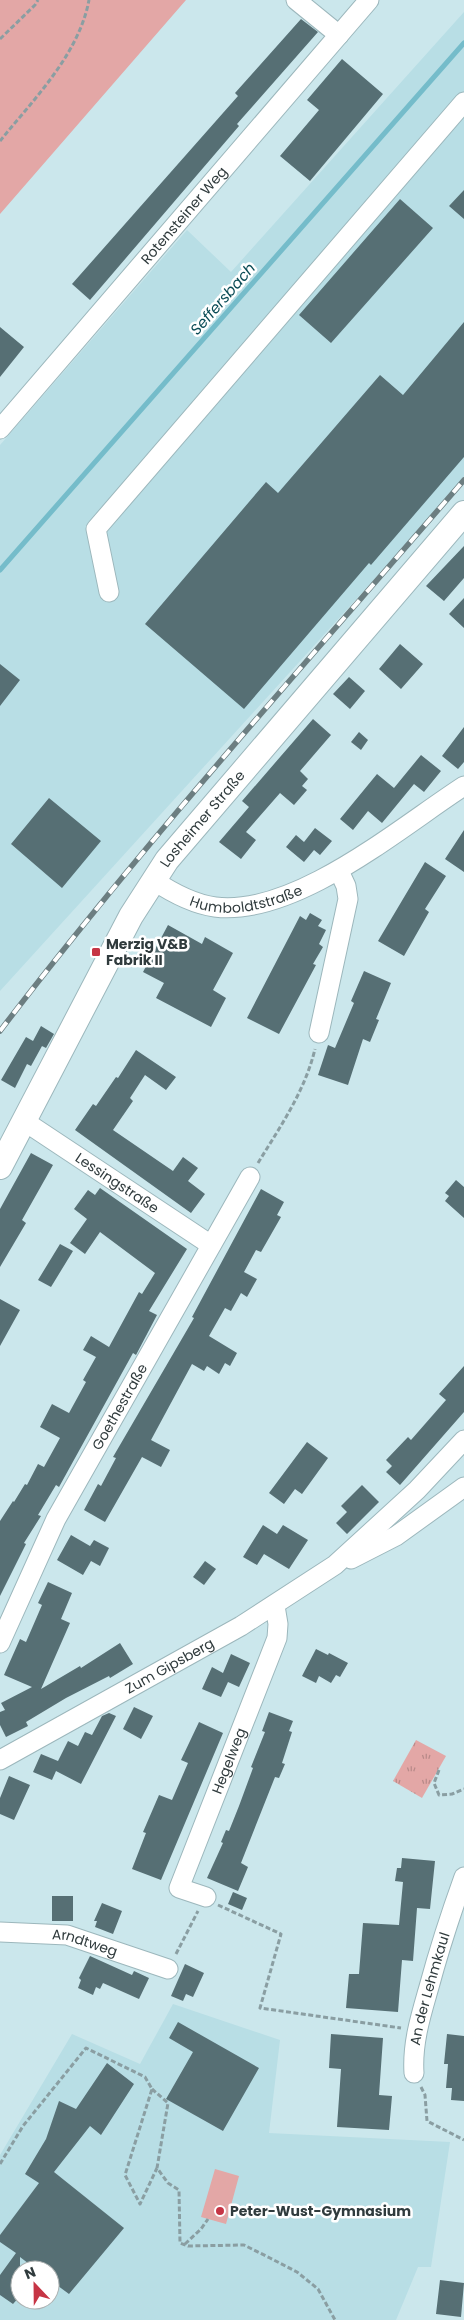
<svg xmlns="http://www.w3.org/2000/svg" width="464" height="2320" viewBox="0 0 464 2320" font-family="Poppins,sans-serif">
<defs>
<pattern id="park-tufts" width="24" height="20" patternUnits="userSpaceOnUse" patternTransform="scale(1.25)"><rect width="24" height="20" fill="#e3a7a6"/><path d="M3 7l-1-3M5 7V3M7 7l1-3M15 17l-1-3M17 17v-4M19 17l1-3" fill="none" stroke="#b88988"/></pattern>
</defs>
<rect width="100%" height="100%" fill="#cbe7ec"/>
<!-- built -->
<path fill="#b8dee5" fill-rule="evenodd" d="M464,12V477L371,583L0,991V445L187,230L231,272Z
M173,2004L280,2040L269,2133L450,2142L431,2267H418L396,2320H0V2155L72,2034L140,2064ZM20,2270H50V2300H20Z"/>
<!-- grass -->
<path fill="#e3a7a6" d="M0,0H186L0,214Z
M215,2169L239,2176L226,2224L201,2217Z"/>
<!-- park -->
<path fill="url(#park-tufts)" d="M416,1740L446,1756L422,1798L393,1781Z"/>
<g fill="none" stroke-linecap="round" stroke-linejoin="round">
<!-- stream -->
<path stroke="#75bcca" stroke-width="5" d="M0,570L464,43"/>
</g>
<!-- building -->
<path fill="#566f74" d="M301,19L318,32L237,124L239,126L90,300L72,284L238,96L235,93Z
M342,59L383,94L310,181L280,156L319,110L307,100Z
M464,190V219L449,206Z
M400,199L433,228L331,343L299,315Z
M464,322V457L371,565L369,563L244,709L145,624L266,482L278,493L380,375L403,395Z
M0,327L24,347L0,377Z
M464,546V578L444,601L426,586Z
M464,598V628L449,614Z
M400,644L423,664L401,689L379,669Z
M0,664L20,680L0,706Z
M349,677L365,691L350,709L333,694Z
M313,719L331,735L300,771L308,779L302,786L307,790L294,805L280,793L246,832L256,840L241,859L219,842L249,807L242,801Z
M464,727V762L458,769L442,756Z
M359,732L368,740L361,750L351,742Z
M421,755L441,771L424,792L414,784L382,823L368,811L353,830L340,819L377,774L394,788Z
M49,798L101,841L62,888L11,844Z
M315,828L332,841L320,855L314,850L304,862L286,847L296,835L304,842Z
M464,830V872L445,859Z
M425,862L446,876L425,909L429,912L404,956L378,941Z
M310,913L322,920L318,926L326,930L319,944L323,947L313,964L316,965L279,1034L247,1018L300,916L306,920Z
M168,925L202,944L205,937L233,953L213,990L226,998L211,1027L156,998L164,983L143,972Z
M364,971L391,983L376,1019L379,1020L370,1042L363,1039L348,1085L318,1075L328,1045L335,1048L354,1003L351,1001Z
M41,1026L54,1034L46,1048L38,1044L42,1046L31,1066L27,1064L15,1088L1,1080L26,1037L33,1041Z
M136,1050L176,1077L166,1090L145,1075L130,1098L133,1101L113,1130L173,1171L183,1157L198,1168L188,1181L205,1194L191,1213L75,1130L93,1104L96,1106L116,1077L118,1078Z
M31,1153L53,1165L22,1220L26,1223L0,1267V1209Z
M456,1180L464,1187V1218L445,1201L449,1196L445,1193Z
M100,1188L187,1249L149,1311L157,1315L136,1355L133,1353L59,1487L56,1485L38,1515L41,1516L24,1543L26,1544L0,1596V1521L13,1501L14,1502L25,1484L27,1485L38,1464L44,1467L60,1438L40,1427L52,1404L69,1413L86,1382L83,1380L96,1357L83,1350L91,1336L109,1347L139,1292L142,1294L155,1273L100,1232L85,1254L70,1243L87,1219L74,1209L88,1190L95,1195Z
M261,1189L284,1202L277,1215L281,1217L261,1252L256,1250L244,1272L257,1279L247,1297L241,1293L231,1311L225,1308L209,1336L237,1353L230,1366L225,1363L219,1374L207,1366L204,1371L192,1364L151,1440L170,1450L161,1467L142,1457L105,1522L84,1510L98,1484L101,1486L116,1458L113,1457L194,1318L192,1317Z
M60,1244L73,1251L51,1287L38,1280Z
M0,1299L20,1310L0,1346Z
M464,1366V1412L400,1485L386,1472L392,1466L386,1460L408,1437L411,1440L446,1400L439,1394Z
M307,1442L328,1458L302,1494L295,1489L284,1504L269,1493Z
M362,1485L379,1502L347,1534L336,1523L347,1512L341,1506Z
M263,1525L277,1534L283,1525L308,1540L289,1569L264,1554L257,1565L243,1557Z
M71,1535L90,1546L94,1540L109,1548L100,1566L91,1561L83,1575L57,1560Z
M205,1561L216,1569L204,1585L193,1577Z
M48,1582L72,1593L61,1619L70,1623L41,1689L80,1666L81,1668L120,1643L133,1664L110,1678L109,1676L66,1698L26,1722L28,1726L6,1737L0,1725V1712L5,1710L1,1703L32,1687L4,1675L20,1639L26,1642L42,1605L38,1603Z
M316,1649L328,1655L329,1653L348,1663L340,1677L336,1675L331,1683L319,1676L316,1683L302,1676Z
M231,1654L250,1663L239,1687L228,1682L221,1697L202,1689L212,1667L223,1673Z
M134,1707L153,1716L141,1739L123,1729Z
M269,1712L293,1721L289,1731L292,1732L282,1763L285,1764L279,1778L275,1777L241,1863L248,1867L238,1891L207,1878L223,1843L221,1842L226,1830L229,1831L239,1806L253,1768L251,1767L265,1732L262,1731Z
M109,1713L116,1716L81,1784L56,1771L52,1780L33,1772L41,1754L58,1761L68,1741L78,1746L85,1732L92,1735L102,1716Z
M199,1722L223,1733L161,1880L132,1869L146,1833L143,1832L159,1795L172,1800L188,1763L181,1760Z
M9,1776L30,1785L14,1820L0,1814V1798Z
M402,1858L435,1861L430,1909L417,1908L413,1961L402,1960L398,2012L346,2008L349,1974H359L363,1923L399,1925L403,1882L395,1881L397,1868H401Z
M233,1892L247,1898L242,1910L228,1904Z
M52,1896H73V1921H52Z
M102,1903L122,1911L113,1934L95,1927L97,1921H94Z
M90,1956L132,1975L134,1971L149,1978L139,1999L103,1983L100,1989L96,1987L93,1995L78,1988L81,1980L79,1978Z
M185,1964L204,1973L193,1997L186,1994L183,2001L171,1996Z
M178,2022L259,2068L223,2131L166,2099L193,2052L169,2038Z
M331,2034L383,2038L379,2095L392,2096L389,2130L337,2127L341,2069L329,2068Z
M447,2034L464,2036V2101L451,2100L452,2088H446L448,2064H444Z
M107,2063L134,2084L101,2135L90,2126L54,2172L124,2228L69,2294L50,2280V2270H37L20,2257V2296L13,2304L0,2295V2275L16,2253L0,2242V2235L39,2183L25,2174L46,2139L59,2101L76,2109Z
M440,2280L464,2283L461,2317L436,2314Z"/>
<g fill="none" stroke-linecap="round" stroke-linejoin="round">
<defs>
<g id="minor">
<path d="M296,0L339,35"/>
<path id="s1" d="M0,429L369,0"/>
<path d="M109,592L96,529L464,102"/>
<path id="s2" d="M153,880C171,892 193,904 215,907C295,917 399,828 464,786"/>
<path d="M319,1033L348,899L346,886L339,871"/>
<path id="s3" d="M24,1121L211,1245"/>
<path d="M351,1559L396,1536L464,1487"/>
<path id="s4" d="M0,1643L56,1519L250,1177"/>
<path id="s5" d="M0,1760L241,1626L335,1565L417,1490L464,1440"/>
<path id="s6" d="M206,1897L179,1888L277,1638L278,1624L275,1606"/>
<path id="s7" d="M0,1932L67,1935L168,1969"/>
<path id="s8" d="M414,2073C412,2043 421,2015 429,1987C439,1950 451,1913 464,1877"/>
</g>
<g id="major">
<path id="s9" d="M0,1167L131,916L167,860L464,513"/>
</g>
</defs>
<!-- minor casing -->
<use href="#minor" stroke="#9cb7bc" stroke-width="21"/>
<!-- major casing -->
<use href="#major" stroke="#9cb7bc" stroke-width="26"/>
<!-- path -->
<path stroke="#8a9ea2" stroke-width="3" stroke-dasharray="5 2.5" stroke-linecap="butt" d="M0,39L35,5L38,0
M0,141C34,99 79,54 89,0
M258,1163C280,1127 305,1091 315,1049
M439,1770L434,1783L439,1795L452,1794L464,1789
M218,1905L281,1934L260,2008L401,2028
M176,1954L198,1911
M421,2087L425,2095L427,2121L464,2140
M152,2089L168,2103L157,2168
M0,2164L23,2126L86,2048L145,2077L152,2089L125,2175L140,2204L157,2168L168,2183L179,2190L180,2243L188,2246L244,2245L270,2258L297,2272L318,2289L335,2320
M185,2244L201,2229L208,2219"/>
<!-- minor -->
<use href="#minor" stroke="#fff" stroke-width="19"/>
<!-- major -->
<use href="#major" stroke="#fff" stroke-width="24"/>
<defs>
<path id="rail" d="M0,1031C146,840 307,662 464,480"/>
</defs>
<!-- rail casing -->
<use href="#rail" stroke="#6c7e81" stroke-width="5.5"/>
<!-- rail -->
<use href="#rail" stroke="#fff" stroke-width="4" stroke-dasharray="11" stroke-linecap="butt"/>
</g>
<!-- markers -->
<g fill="#c63545" stroke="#fff" stroke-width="2">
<rect x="91" y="947" width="10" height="10" rx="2.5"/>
<circle cx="220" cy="2211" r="5"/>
</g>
<g text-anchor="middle" stroke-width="5" stroke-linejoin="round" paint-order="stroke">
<!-- street labels -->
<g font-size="14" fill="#303b3d" stroke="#fff">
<text dy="5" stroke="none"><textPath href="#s1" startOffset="282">Rotensteiner Weg</textPath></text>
<text dy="5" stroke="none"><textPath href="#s9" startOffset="404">Losheimer Straße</textPath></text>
<text dy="5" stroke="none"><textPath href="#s2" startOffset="100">Humboldtstraße</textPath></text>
<text dy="5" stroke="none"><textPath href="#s3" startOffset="112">Lessingstraße</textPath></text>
<text dy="5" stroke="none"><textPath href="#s4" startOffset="265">Goethestraße</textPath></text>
<text dy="5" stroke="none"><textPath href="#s5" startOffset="194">Zum Gipsberg</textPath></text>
<text dy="5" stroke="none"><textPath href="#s6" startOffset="165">Hegelweg</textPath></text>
<text dy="5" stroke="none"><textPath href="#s7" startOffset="86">Arndtweg</textPath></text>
<text dy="5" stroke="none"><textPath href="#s8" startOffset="86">An der Lehmkaul</textPath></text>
</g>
<!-- poi labels -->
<g font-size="14" font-weight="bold" fill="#303b3d" stroke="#fff" text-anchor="start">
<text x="106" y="949">Merzig V&amp;B<tspan x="106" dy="16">Fabrik II</tspan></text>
<text x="230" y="2216">Peter-Wust-Gymnasium</text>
</g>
<!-- water labels -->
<g font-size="15" font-style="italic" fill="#094b55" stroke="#fff">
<text transform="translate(223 299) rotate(-49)" y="5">Seffersbach</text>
</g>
</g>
<!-- north arrow -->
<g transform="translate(35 2285) rotate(338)"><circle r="24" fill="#ffffff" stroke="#acb1b1"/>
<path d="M0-4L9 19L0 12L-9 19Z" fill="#c63545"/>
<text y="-8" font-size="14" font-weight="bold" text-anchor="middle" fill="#303b3d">N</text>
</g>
</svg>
